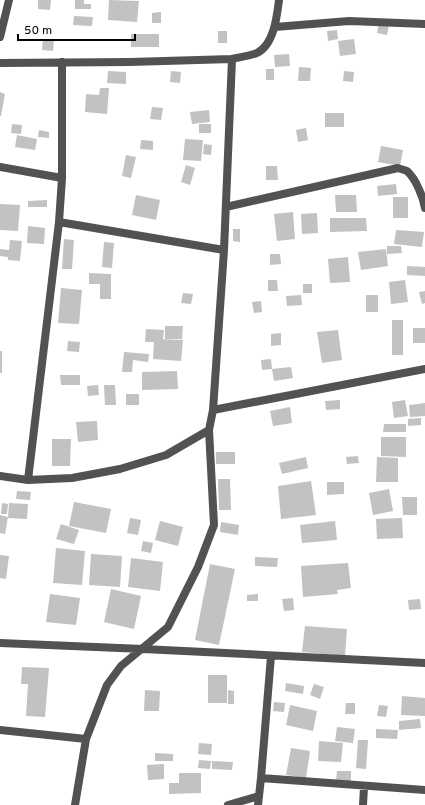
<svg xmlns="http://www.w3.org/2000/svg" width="425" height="805" viewBox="0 0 425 805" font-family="Overpass,sans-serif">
<rect width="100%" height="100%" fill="#fff"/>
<!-- building -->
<path fill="#c2c2c2" d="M38,0H51L50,10L38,9Z
M75,0H84V4H91V9H75Z
M109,0L139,1L137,22L108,20Z
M161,12V23H152V13Z
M74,16L93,17L92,26L73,25Z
M379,23L389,25L387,35L377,33Z
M337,30L338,39L328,41L327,31Z
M218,31H227V43H218Z
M131,34H159V47H131Z
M43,39L54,40L53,51L42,50Z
M354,39L356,54L340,56L338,41Z
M289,54L290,66L275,67L274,55Z
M299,67L311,68L310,81H298Z
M266,69H274V80H266Z
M108,71L126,72V84L107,83Z
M171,71L181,72L180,83L170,82Z
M344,71L354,72L353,82L343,81Z
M100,88H109L107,114L85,112L86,94L99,95Z
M0,92L5,94L1,116H0Z
M152,107L163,108L161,120L150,119Z
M209,110L210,122L192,124L190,112Z
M325,113H344V127H325Z
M12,124L22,125L21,134L11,133Z
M199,124H211V133H199Z
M306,128L308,140L298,142L296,130Z
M39,130L49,132V138L38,137Z
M17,135L37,139L35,150L15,147Z
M185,139L203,140L201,161L183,160Z
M141,140L153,141V150L140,149Z
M204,144L212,145L211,155L203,154Z
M381,146L403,150L400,166L378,162Z
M126,155L136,157L131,178L122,176Z
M186,165L195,168L190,185L181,182Z
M266,166H277L278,180H266Z
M396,184L397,194L378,196L377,186Z
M136,195L160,200L156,220L132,215Z
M335,195H356L357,212H336Z
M393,197H408V218H393Z
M47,200V207H28V201Z
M0,204L20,205L18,231L0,230Z
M293,212L295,239L277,241L274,214Z
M317,213L318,233L302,234L301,214Z
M330,218H366L367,231L330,232Z
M28,226L45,228L44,244L27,243Z
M233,229H240V242L233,241Z
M396,230L424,232L422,247L394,244Z
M64,239L74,240L72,269H62Z
M10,240L22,241L20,261L8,260V257L0,256V249L9,250Z
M104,242L114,243L112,268L102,267Z
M387,246H401L402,253L387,254Z
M386,249L388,266L361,270L358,252Z
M270,254H280L281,264L270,265Z
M348,257L350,282L330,283L328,259Z
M407,266L425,267V276L407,275Z
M89,273L111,274V299H100V284H89Z
M268,280H277L278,291H268Z
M405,280L408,302L391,304L389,282Z
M303,284H312V293H303Z
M61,288L82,290L79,324L58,323Z
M425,291V303L422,304L419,292Z
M183,293L193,294L191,304L181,303Z
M301,295L302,305L287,306L286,296Z
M366,295H378V312H366Z
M261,301L262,312L254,313L252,302Z
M392,320H403V355H392Z
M165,326H183L182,339H165Z
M413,328H425V343H413Z
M146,329L164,330L163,339H161L183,340L181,361L153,359L154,342H145Z
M338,330L342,360L322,363L317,332Z
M281,333V345L271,346V334Z
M68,341L80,342L79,352L67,351Z
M0,351H2V373H0Z
M124,352L149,354L148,362L133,360L132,372H122Z
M271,359L272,369L262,370L261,360Z
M291,367L293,378L274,381L272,369Z
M177,371L178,389L142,390V372Z
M60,375H80V385H61Z
M98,385L99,395L88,396L87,386Z
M104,385H115L116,405H105Z
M126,394H139V405H126Z
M340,400V409L326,410L325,401Z
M405,400L408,416L394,418L392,402Z
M425,403V416L410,417L409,405Z
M290,407L292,423L273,426L270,411Z
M421,418V425L408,426V419Z
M97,421L98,440L78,442L76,422Z
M384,424H406V432H383Z
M381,437H406V457L381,456Z
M52,439H71L70,466H52Z
M216,452H235V464H216Z
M358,456L359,463L347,464L346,457Z
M306,457L308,468L282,474L279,463Z
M377,457L398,458V482H376Z
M218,479H230L231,510H219Z
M311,481L316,515L281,519L278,486Z
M327,482H344V494L327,495Z
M389,489L393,511L373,515L369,493Z
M17,491L31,492L30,500L16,499Z
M402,497H417V515H403Z
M74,502L111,509L106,533L69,526Z
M2,503L8,504L7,514H1Z
M9,503L28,504L27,519L8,518Z
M0,515L8,517L5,534L0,533Z
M130,518L141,520L138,535L127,533Z
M402,518L403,538L377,539L376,519Z
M160,521L183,527L178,546L155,540Z
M335,521L337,540L302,543L300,525Z
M221,522L239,525L238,535L220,532Z
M61,524L79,530L74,544L56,539Z
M143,541L153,543L151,553L141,551Z
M56,548L85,551L82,585L53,583Z
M91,554L122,556L120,587L89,585Z
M0,555L9,556L6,579L0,578Z
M255,557L278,558L277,567L255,566Z
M131,558L163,562L160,591L128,587Z
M348,563L351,588L337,590L338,594L303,597L301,566Z
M210,564L235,569L219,645L195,640Z
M111,589L141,596L134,629L104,622Z
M50,594L80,598L76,625L46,622Z
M258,594V601H247V595Z
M293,598L294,610L284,611L282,599Z
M420,599L421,609L409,610L408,600Z
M305,626L347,629L345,656L302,652Z
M22,667L49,668L45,717L26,716L28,684H21Z
M208,675H227V703H208Z
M286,683L304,686L303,694L285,691Z
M314,684L324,687L320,699L310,695Z
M145,690L160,691L159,711H144Z
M228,690L234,691V704H228Z
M402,696L425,698V716L401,715Z
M274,702L285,703L284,712L273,711Z
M346,703H355V714H345Z
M290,705L317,711L313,731L286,725Z
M379,705L388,706L386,717L377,716Z
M420,719L421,728L399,730V721Z
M337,727L355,729L353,743L335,741Z
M376,729L398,730L397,739L376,738Z
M358,740H368L366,769L356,768Z
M319,741L343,743L341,762L318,761Z
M199,743L212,744L211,755L198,754Z
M291,748L310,751L306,778L286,775Z
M155,753L173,754V761H155Z
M199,760L211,761L210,769L198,768Z
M212,761L233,762L232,770L212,769Z
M164,764V779L148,780L147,765Z
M337,771H351V781H336Z
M179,773H201V793L169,794V783H179Z"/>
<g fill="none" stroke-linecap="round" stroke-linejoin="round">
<!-- street -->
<path stroke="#525252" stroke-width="8" d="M275,27L349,21L425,24
M0,37L9,0
M232,59C240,57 249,56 257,53C274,45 277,16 279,0
M0,63L130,62L232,59L224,250L213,410L209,430L166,455L120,469L72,478L28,480L0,476
M0,167L62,178L59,222L28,480
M62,178V62
M226,207L398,168C400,169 405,170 407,171C416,179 423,197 425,208
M59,222L224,250
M213,410L425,369
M0,643L143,649L425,663
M0,730L86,739
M261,778L425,790
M75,805L86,739L107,685L121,666L168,627L198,567L214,525L209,430
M228,805L259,796
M258,805L261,778L271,656
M363,805L364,787"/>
</g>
<!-- scale -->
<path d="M18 34v6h117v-6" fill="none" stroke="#000000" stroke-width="2"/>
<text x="24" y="34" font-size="12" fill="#000000" stroke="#ffffff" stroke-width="3" paint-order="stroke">50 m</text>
</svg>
